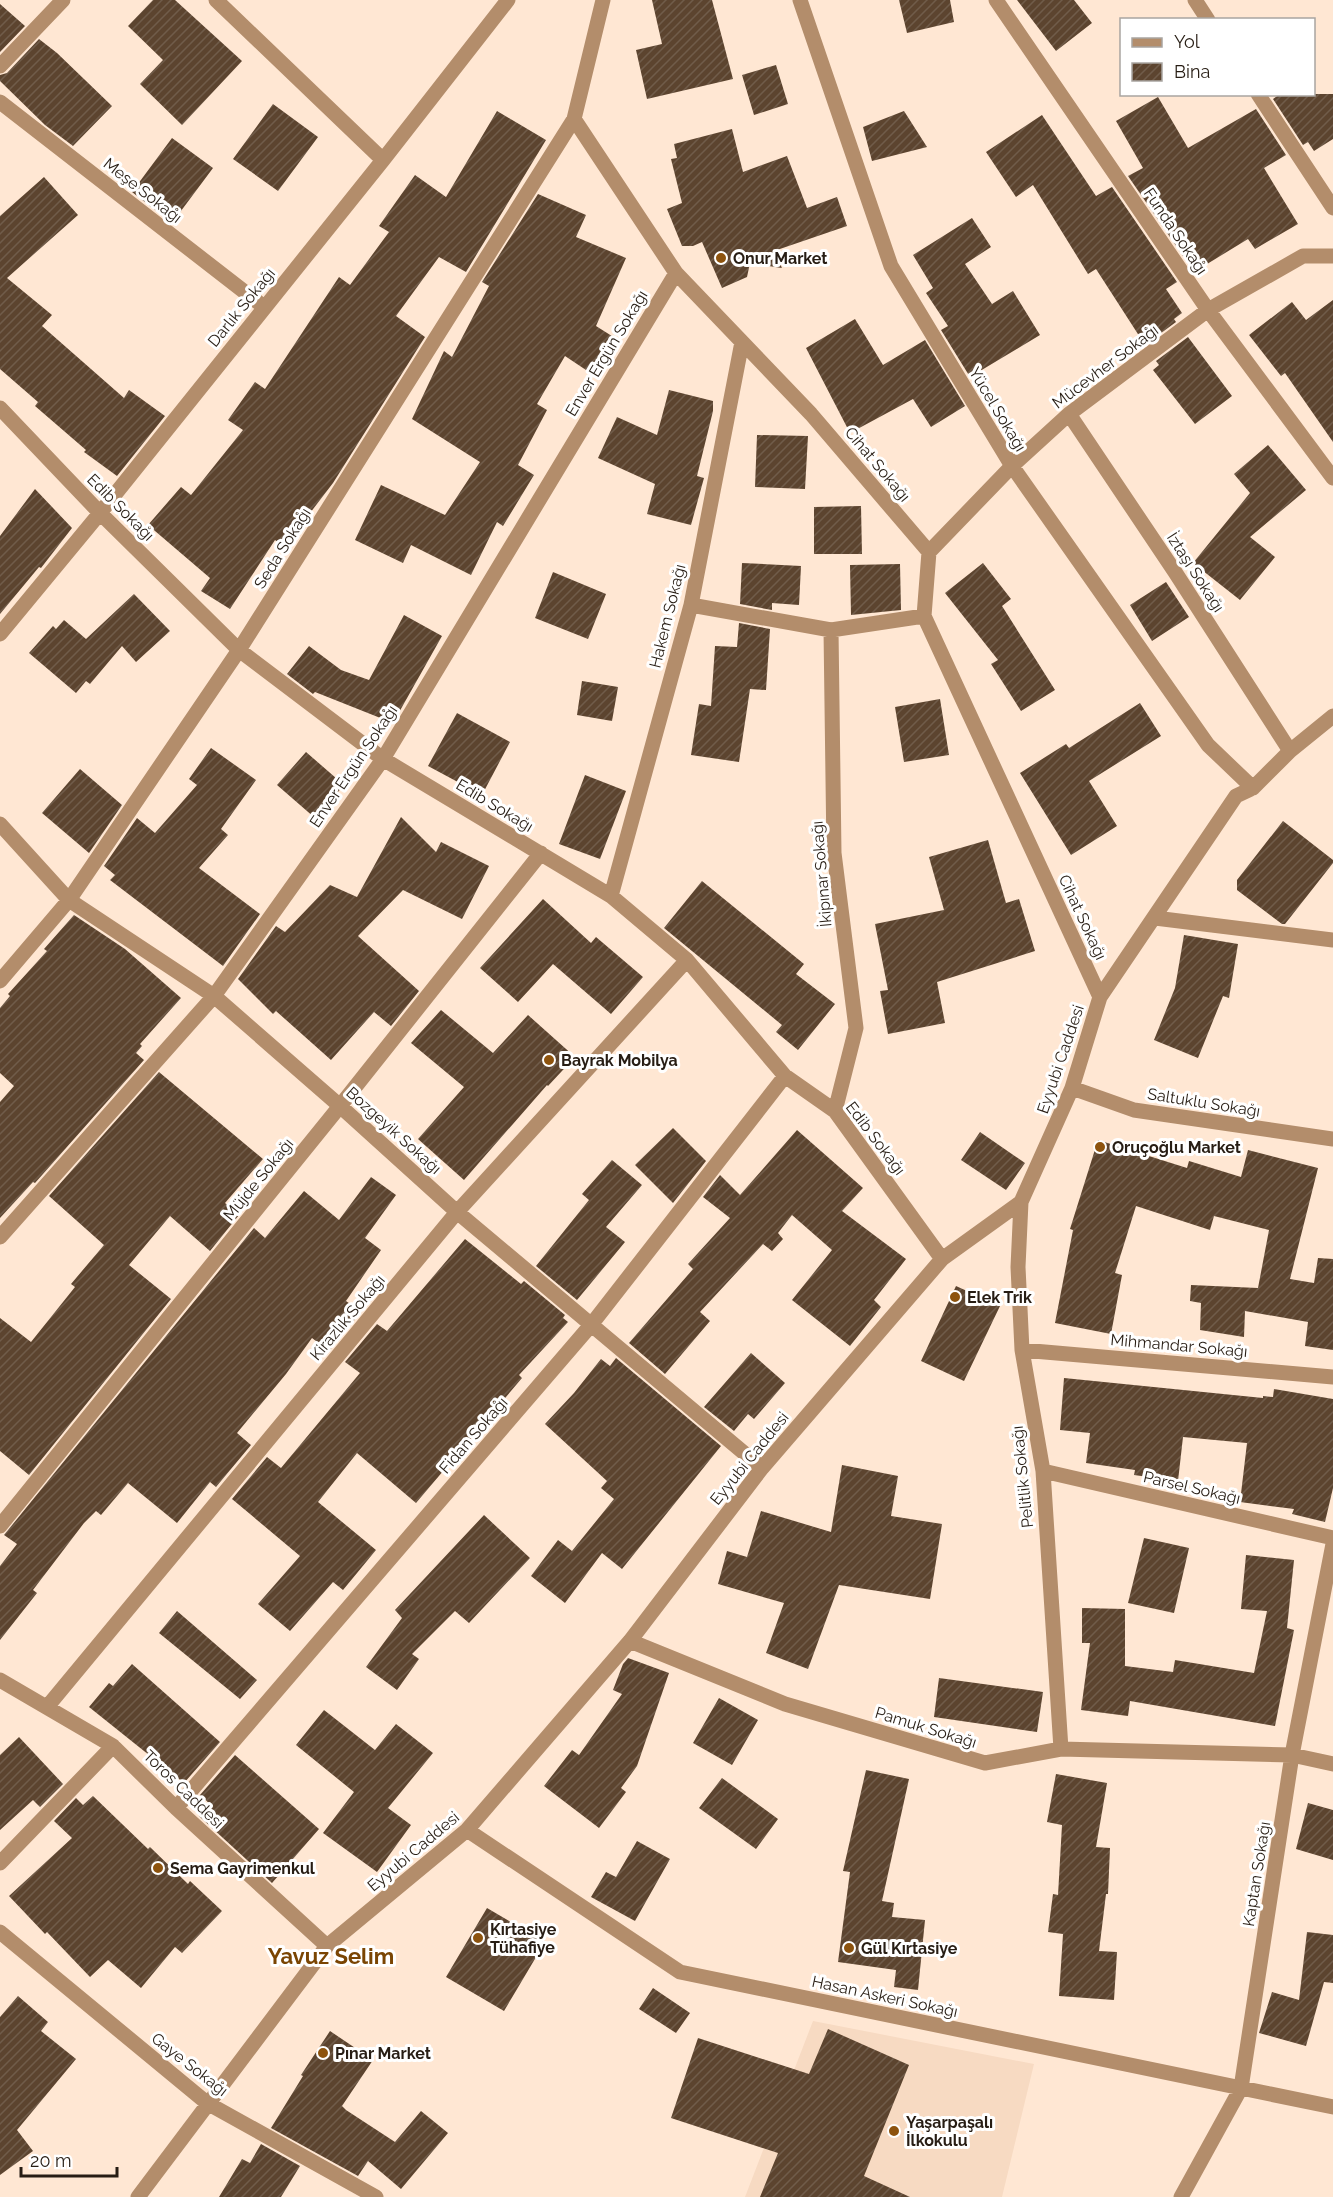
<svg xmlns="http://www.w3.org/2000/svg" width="1333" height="2197" viewBox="0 0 1333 2197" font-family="Raleway,sans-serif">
<defs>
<pattern id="building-hatch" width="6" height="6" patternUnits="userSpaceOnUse" patternTransform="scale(1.5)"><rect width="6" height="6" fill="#5c442f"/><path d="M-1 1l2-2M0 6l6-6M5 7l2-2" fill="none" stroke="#705c4a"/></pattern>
</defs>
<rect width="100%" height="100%" fill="#ffe7d3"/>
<!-- built -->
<path fill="#f7dac2" d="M813,2021L1034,2064L1002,2197H745Z"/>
<!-- building -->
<path fill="url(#building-hatch)" d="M153,0H175L242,61L182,125L140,84L163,60L128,26Z
M652,0H712L733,79L647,99L636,50L662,44Z
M899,0H950L954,22L907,33Z
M1017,0H1074L1092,23L1056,51Z
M0,4L25,26L0,52Z
M39,39L57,53L112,106L73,146L45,125L0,81V75L7,73Z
M776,65L788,104L754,115L742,75Z
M1280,94H1333V139L1314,151L1308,142L1303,145L1273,99Z
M1158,97L1188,148L1256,109L1286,155L1264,168L1298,224L1255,249L1248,239L1194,272L1128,176L1143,168L1116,121Z
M273,104L318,137L278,191L233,159Z
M497,111L546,140L466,272L439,257L396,316L425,337L333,483L284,547L275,540L230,609L201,591L210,578L148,525L181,487L191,495L243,430L228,420L255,382L265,389L339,277L350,285L389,232L379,226L415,175L446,197Z
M904,111L927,147L872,161L863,127Z
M1042,115L1096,196L1112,187L1177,282L1166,289L1182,313L1174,319L1176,322L1145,345L1096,269L1088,274L1033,185L1016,197L986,152Z
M732,129L743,172L787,156L807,208L837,197L847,226L774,251L782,268L750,263L747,277L722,288L702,242L693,246H682L667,209L682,203L671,159L677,158L674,144Z
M172,138L213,168L172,223L132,192Z
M44,177L78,215L7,278L52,315L42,326L124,398L129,390L165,416L117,476L84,452L86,450L35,406L38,402L0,369V216Z
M538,194L586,215L576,237L626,258L596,326L615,338L592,374L565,356L537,404L547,410L518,465L534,475L503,526L497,522L471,575L411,545L403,563L355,540L381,485L445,515L480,462L412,419L444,351L452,357L489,286L482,282Z
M972,218L991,247L965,264L992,304L1013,291L1040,335L970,377L941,330L948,326L926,293L933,288L913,255Z
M1333,300V442L1285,373L1281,376L1249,335L1292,302L1306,320Z
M855,319L883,365L925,340L965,406L931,427L913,399L850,433L806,348Z
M1188,337L1232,396L1195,424L1153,370L1159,365L1156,361Z
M669,390L713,401V411L697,476L704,478L691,525L647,514L655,484L598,458L617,417L657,435Z
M757,435L808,436L805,489L755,487Z
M1268,445L1306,490L1250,537L1275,557L1240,600L1193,563L1250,493L1234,474Z
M35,489L72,528L41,568L39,567L0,614V536Z
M861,506L862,554H814V507Z
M742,563L801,566L799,605L772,603V610L740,604Z
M983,563L1011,599L1002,606L1055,690L1021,711L991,664L998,660L945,593Z
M900,564L901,610L851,615L850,565Z
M553,572L606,594L588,639L535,618Z
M1166,582L1189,617L1152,641L1130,605Z
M134,594L170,631L136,662L122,646L90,684L86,681L76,693L29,653L53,626L56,629L64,620L86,639Z
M404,615L442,636L393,723L315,692L313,694L287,674L309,646L341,670L369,680Z
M739,623L770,629L766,690L750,689L739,762L691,755L699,704L711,706L715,646L737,647Z
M582,681L618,687L612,721L577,715Z
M940,699L949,755L904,762L895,707Z
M1140,703L1161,736L1089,781L1117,826L1071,855L1020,773L1066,744L1069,748Z
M457,713L510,742L482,795L428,766Z
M211,748L256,780L221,829L228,835L199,868L260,914L223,966L110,880L115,875L104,866L137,818L155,833L197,785L189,779Z
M306,752L344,785L315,818L277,785Z
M80,769L122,805L89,853L42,813Z
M585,775L626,791L600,859L559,844Z
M401,817L436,852L441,842L489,866L462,919L403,890L358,936L419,991L391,1026L374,1012L331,1060L276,1011L273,1014L238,979L276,926L285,932L330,885L357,897Z
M1283,821L1333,860V863L1285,924H1282L1237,890V880Z
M988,840L1006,903L1019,899L1035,951L937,982L945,1023L888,1034L880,991L888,990L875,924L944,910L929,857Z
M702,881L804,964L796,974L835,1004L798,1050L776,1032L782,1025L664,928Z
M543,899L591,943L596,937L643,977L611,1014L553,964L518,1002L480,968Z
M74,915L125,949L181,998L140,1044L142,1046L136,1053L144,1060L35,1183L33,1182L0,1218V1102L14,1086L0,1073V1008L10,996L8,994L47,951L44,949Z
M1184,935L1238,944L1229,998L1223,996L1198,1058L1154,1040L1175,988Z
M441,1010L493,1053L528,1015L575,1057L548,1086L547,1085L464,1180L418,1139L464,1087L411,1043Z
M159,1072L263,1159L225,1203L239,1215L210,1251L170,1216L129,1265L171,1299L29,1475L0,1451V1318L31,1342L75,1287L71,1284L104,1245L49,1196Z
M673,1128L706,1161L673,1203L635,1165Z
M797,1130L863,1188L842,1211L906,1259L874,1300L881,1307L850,1346L792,1300L832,1250L792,1215L778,1233L783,1239L772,1251L763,1244L700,1312L710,1321L665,1374L629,1343L693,1269L688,1264L730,1218L703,1197L720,1175L740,1195Z
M980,1132L1025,1163L1006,1190L961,1160Z
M1098,1140L1187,1168L1189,1161L1241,1177L1248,1150L1318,1168L1290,1279L1314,1283L1318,1258L1333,1259V1350L1305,1346L1308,1322L1245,1311L1244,1337L1200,1330L1201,1303L1190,1301L1191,1285L1258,1288L1269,1230L1214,1216L1210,1230L1136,1206L1115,1273L1122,1275L1111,1334L1055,1323L1073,1230L1070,1229Z
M612,1160L642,1185L606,1227L625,1242L577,1300L536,1266L589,1200L582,1194Z
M371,1177L396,1195L365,1238L381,1250L346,1301L361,1312L329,1351L312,1338L286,1374L237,1433L251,1445L216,1487L210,1482L177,1523L128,1483L101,1515L96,1511L84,1523L33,1590L37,1593L0,1640V1566L17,1544L4,1535L254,1228L265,1238L304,1191L339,1220Z
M465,1239L521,1284L524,1281L565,1315L563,1318L568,1322L519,1375L522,1378L416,1503L357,1453L318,1502L376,1550L343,1590L333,1582L290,1631L258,1604L300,1556L232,1499L267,1457L281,1468L360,1373L345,1362L377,1324L387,1331Z
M956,1286L1000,1306L964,1381L921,1361Z
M751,1353L785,1383L754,1419L748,1414L734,1431L704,1407Z
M616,1358L721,1446L622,1569L602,1553L565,1603L531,1576L558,1540L572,1551L614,1499L601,1488L607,1481L545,1424L574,1393L601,1359L610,1366Z
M1064,1378L1263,1398V1396L1273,1397L1274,1389L1333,1399V1488L1325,1522L1292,1514L1294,1509L1240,1502L1247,1443L1183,1437L1178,1481L1134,1475L1135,1470L1086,1463L1090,1433L1060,1430Z
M842,1465L898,1476L891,1516L942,1524L930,1599L839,1585L808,1669L766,1653L784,1603L718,1584L727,1551L747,1557L761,1511L831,1532Z
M484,1515L530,1558L469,1623L455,1611L412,1654L419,1659L397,1690L366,1667L402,1618L395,1610Z
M1144,1538L1189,1548L1174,1613L1128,1603Z
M1246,1555L1294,1560L1287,1628L1294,1630L1275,1726L1130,1701L1128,1716L1081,1710L1090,1643H1082V1608L1125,1609V1666L1173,1672L1175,1660L1254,1673L1267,1611L1241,1609Z
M177,1611L257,1680L240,1699L159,1633Z
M628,1658L669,1673L637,1766L621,1788L626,1792L599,1828L544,1786L572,1750L579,1755L622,1694L613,1690L623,1664Z
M132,1664L220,1742L184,1783L89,1707L109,1683L113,1686Z
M939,1678L1043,1692L1037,1732L934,1717Z
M719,1698L758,1720L732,1765L693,1743Z
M324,1710L375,1750L396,1724L433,1753L388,1808L411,1825L377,1872L323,1833L354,1792L296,1745Z
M19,1737L63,1784L40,1807L33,1800L0,1830V1755Z
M235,1755L319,1829L272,1883L199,1816L210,1804L200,1795Z
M866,1770L909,1779L882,1901L894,1903L892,1917L925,1920L918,1990L894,1987L896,1970L838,1962L850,1872L843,1871Z
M1056,1774L1107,1783L1096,1847L1110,1848L1108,1894H1106L1099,1951L1117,1952L1114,2000L1059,1996L1063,1934L1048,1932L1053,1894L1058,1895L1062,1825L1047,1822Z
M722,1778L778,1819L756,1849L699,1808Z
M93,1796L148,1849L150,1847L188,1884L190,1881L222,1911L182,1953L175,1947L141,1988L108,1960L90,1977L47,1932L45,1934L9,1896L72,1838L54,1821L76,1798L83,1805Z
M1308,1803L1333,1810V1860L1296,1849Z
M637,1841L670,1859L635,1921L591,1897L606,1872L616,1877Z
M487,1908L545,1942L504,2011L446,1977Z
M1307,1932L1333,1935V1983L1324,1982L1306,2046L1259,2033L1272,1992L1299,2000Z
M653,1988L690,2013L676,2033L639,2009Z
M18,1996L48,2022L41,2031L76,2059L17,2130L33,2151L0,2175V2017Z
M828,2029L909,2065L864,2176L910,2197H760L778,2153L671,2118L698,2038L809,2074Z
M330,2031L373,2060L342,2106L346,2110L395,2142L421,2111L448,2133L401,2189L368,2161L358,2176L271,2128L303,2076L301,2075Z
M261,2144L300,2166L281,2197H219L242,2159L250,2163Z"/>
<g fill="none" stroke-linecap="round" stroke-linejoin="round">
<!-- minor -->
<path stroke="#b38d6b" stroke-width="15" d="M216,0L383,160
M603,0L574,119L676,273L811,414L929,552L924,616L1100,997
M800,0L891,266L1012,466L1208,745L1253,788
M996,0L1208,310L1333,478
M1195,0L1208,20
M0,66L63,0
M1258,94L1333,208
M0,102L264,307
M0,408L100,513L239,650L383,759L611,896L687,960L785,1076L835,1111L942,1259
M1069,414L1175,572L1290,751
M929,552L1012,466L1069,414L1208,310L1303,256H1333
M691,605L831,630L924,616
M831,630L834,853L856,1028L835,1111
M0,634L100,513L383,160L508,0
M0,824L69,900L214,996L340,1106L457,1212L762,1468
M611,896L691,605L742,342
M1155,918L1333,940
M0,981L69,900L239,650L574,119
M1072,1088L1134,1110L1333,1139
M1021,1202L1018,1267L1022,1350L1043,1471L1061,1749
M0,1237L214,996L383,759L676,273
M1022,1350L1333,1377
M1043,1471L1333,1538
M0,1526L340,1106L541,853
M630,1641L785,1704L985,1763L1061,1749L1292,1755L1333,1764
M0,1680L113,1746L176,1808L327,1946
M47,1707L457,1212L687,960
M176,1808L591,1325L785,1076
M467,1830L680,1972L1333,2107
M0,1863L113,1746
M0,1932L207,2103L376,2197
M138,2197L327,1946L467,1830L630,1641L762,1468L942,1259L1021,1202L1072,1088L1100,997L1236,796L1253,788L1290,751L1333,716
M1181,2197L1241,2088L1292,1755L1333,1544"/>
</g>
<!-- markers -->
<g fill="#8d530e" stroke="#fff" stroke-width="2">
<circle cx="721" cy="258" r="6"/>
<circle cx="549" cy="1060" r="6"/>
<circle cx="1100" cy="1147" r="6"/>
<circle cx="955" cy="1297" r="6"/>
<circle cx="158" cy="1868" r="6"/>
<circle cx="478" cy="1938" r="6"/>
<circle cx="849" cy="1948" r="6"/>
<circle cx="323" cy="2053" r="6"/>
<circle cx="894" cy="2131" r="6"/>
</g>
<g text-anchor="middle" stroke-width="6" stroke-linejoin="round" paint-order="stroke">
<!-- street labels -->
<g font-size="16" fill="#271d14" stroke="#fff">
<text transform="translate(143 190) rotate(38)" y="6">Meşe Sokağı</text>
<text transform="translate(1176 231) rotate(56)" y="6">Funda Sokağı</text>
<text transform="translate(241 307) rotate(-51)" y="6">Darlık Sokağı</text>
<text transform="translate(606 353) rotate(-59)" y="6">Enver Ergün Sokağı</text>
<text transform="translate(1105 366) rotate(-37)" y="6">Mücevher Sokağı</text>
<text transform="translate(998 409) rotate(59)" y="6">Yücel Sokağı</text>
<text transform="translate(878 464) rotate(50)" y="6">Cihat Sokağı</text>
<text transform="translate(121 507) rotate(45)" y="6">Edib Sokağı</text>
<text transform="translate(282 548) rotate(-58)" y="6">Seda Sokağı</text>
<text transform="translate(1196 572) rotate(57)" y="6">İztaşı Sokağı</text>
<text transform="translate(667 616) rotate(-76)" y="6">Hakem Sokağı</text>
<text transform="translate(353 766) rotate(-56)" y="6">Enver Ergün Sokağı</text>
<text transform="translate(495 805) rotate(31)" y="6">Edib Sokağı</text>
<text transform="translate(821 874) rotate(-95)" y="6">İkipınar Sokağı</text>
<text transform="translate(1083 917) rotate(65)" y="6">Cihat Sokağı</text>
<text transform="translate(1060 1059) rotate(-71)" y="6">Eyyubi Caddesi</text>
<text transform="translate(1204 1102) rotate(9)" y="6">Saltuklu Sokağı</text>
<text transform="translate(394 1130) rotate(42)" y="6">Bozgeyik Sokağı</text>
<text transform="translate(876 1138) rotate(53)" y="6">Edib Sokağı</text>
<text transform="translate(258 1179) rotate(-51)" y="6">Müjde Sokağı</text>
<text transform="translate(347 1317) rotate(-50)" y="6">Kirazlık Sokağı</text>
<text transform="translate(1179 1345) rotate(5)" y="6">Mihmandar Sokağı</text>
<text transform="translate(473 1435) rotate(-49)" y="6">Fidan Sokağı</text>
<text transform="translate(749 1458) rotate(-51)" y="6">Eyyubi Caddesi</text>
<text transform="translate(1022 1477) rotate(-96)" y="6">Pelitlik Sokağı</text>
<text transform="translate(1192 1487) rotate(13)" y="6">Parsel Sokağı</text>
<text transform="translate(926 1727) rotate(17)" y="6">Pamuk Sokağı</text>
<text transform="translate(184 1789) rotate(44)" y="6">Toros Caddesi</text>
<text transform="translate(413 1851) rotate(-40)" y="6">Eyyubi Caddesi</text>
<text transform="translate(1256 1874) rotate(-81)" y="6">Kaptan Sokağı</text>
<text transform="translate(885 1996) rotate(12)" y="6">Hasan Askeri Sokağı</text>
<text transform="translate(190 2064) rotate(38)" y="6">Gaye Sokağı</text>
</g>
<!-- poi labels -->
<g font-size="16" font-weight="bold" fill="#271d14" stroke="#fff" text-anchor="start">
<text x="733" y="264">Onur Market</text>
<text x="561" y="1066">Bayrak Mobilya</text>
<text x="1112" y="1153">Oruçoğlu Market</text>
<text x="967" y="1303">Elek Trik</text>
<text x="170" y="1874">Sema Gayrimenkul</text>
<text x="490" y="1935">Kırtasiye<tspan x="490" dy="18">Tühafiye</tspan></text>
<text x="861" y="1954">Gül Kırtasiye</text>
<text x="335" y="2059">Pınar Market</text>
<text x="906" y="2128">Yaşarpaşalı<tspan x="906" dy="18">İlkokulu</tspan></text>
</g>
<!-- district labels -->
<g font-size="22" font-weight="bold" fill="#7a4503" stroke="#fff">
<text x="331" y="1964">Yavuz Selim</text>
</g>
</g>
<!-- legend -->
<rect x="1120" y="18" width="195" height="78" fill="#ffffff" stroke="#a9a5a1" stroke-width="1.5"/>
<rect x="1132" y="38" width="30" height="9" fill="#b38d6b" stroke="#a9a5a1" stroke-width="1.5"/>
<text x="1174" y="48" font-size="18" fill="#271d14">Yol</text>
<rect x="1132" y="63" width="30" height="18" fill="url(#building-hatch)" stroke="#a9a5a1" stroke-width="1.5"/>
<text x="1174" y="78" font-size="18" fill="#271d14">Bina</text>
<!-- scale -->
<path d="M21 2167v9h96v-9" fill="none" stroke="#271d14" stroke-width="3"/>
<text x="30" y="2167" font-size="18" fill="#271d14" stroke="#ffffff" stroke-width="4.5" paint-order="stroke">20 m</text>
</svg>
